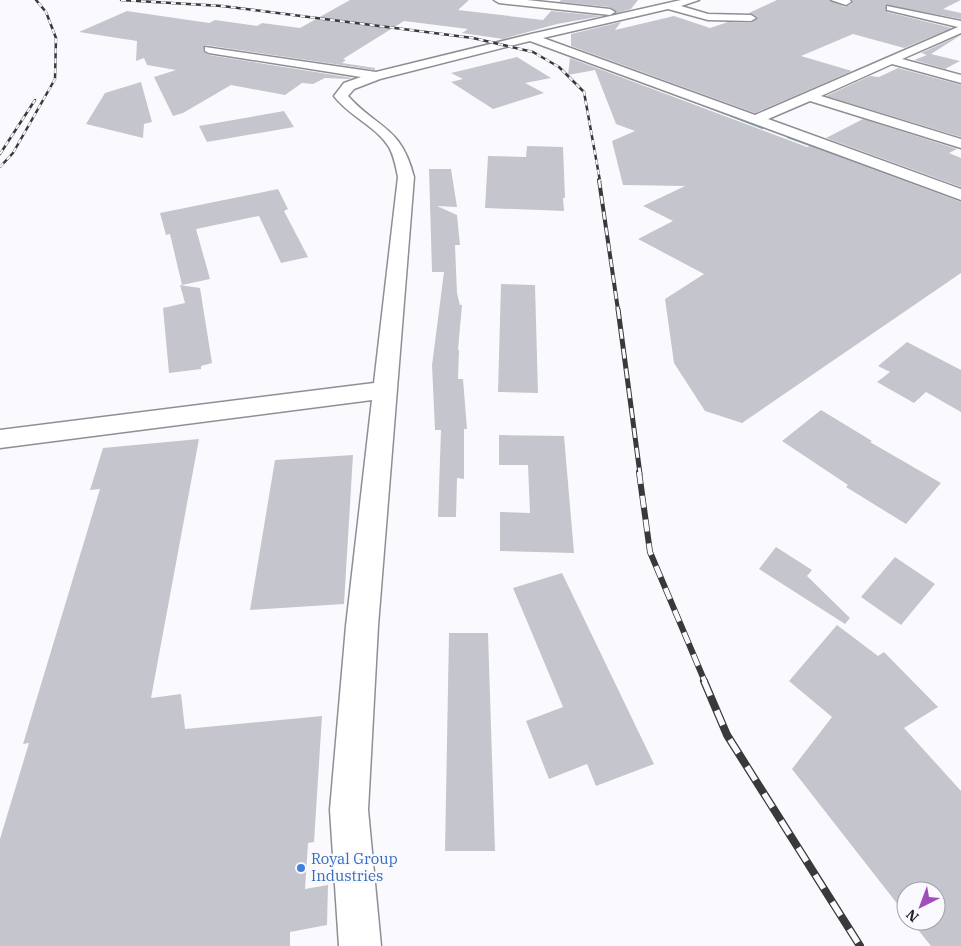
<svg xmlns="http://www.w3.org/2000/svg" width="961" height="946" viewBox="0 0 961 946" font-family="'IBM Plex Serif',serif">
<rect width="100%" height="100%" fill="#fafafe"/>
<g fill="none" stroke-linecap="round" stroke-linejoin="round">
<!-- stream -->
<path fill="#70b7cf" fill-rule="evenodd" d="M604,67H606L635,79L632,80L604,69Z
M685,97H687L765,128L762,129L685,99Z
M787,136H789L961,198V201L787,138Z"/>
</g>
<!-- building -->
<path fill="#c5c5cd" d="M350,0H469L458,10L543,20L551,11L602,16L557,24L503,39L462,33L468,29L404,21L343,59L346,60L342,63L375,68V70L205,45L203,51L209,55L353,78L348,79L325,78L313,84L302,83L285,95L231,85L183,113L173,116L154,77L176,70L147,65L144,58L136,61L137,41L79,32L127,11L209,23L215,20L257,26L262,23L300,28Z
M561,0H638L631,9L617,13L610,7L559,2Z
M777,0H829L845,7L852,4V0H961L943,9L961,13V19L886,5L887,12L952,28L904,48L853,34L801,56L852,71L755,113L571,46V34L621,22L615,30L674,16L710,28L728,22L751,23L758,17L749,13Z
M961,35L931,54L960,61L945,69L914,60L927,55L921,53Z
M517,57L551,78L525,83L544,93L493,109L451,82L463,79L451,73Z
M570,58L807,147L810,146L961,202V273L742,423L705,411L674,363L665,299L704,274L638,239L673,221L643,206L685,186L623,185L612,141L635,131L616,124L595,70L568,75Z
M898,68L961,85V137L826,96L870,76L879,77Z
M141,82L152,122L144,124L143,138L86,124L105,93Z
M284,111L294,127L207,142L199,126Z
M863,119L957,149L949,153L961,158V187L826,138Z
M527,146L563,147L565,198H563L564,211L485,208L488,156L526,157Z
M429,169H451L457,207L437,206L457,215L460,245H455L457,293L460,305H462L458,350H459L458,379H463L467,429H464V479L457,478L456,517H438L441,430H435L432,365L444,272H432Z
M278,189L288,209L284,211L308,257L281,263L259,216L196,229L210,279L182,285L170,234L166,235L160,213Z
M501,284L535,285L538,393L498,392Z
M180,285L200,288L212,363L201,366V369L169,373L163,308L185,303Z
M907,342L961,370V412L926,392L914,403L877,382L890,372L878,366Z
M821,410L872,441L870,442L941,483L906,524L846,487L848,485L782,441Z
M499,435L564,436L574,553L500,551V512L530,513L528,465H499Z
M199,439L151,698L181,694L185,729L322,716L314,842L308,843L305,889L328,885L327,925L290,932V946H0V839L29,743L23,744L100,489L90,490L103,448Z
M353,455L344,604L250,610L275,460Z
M776,547L812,570L807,576L850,618L845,624L759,569Z
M895,557L935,584L901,625L861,597Z
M562,573L654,764L596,786L587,764L549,779L526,721L563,707L513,588Z
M837,625L878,656L884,652L938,707L904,728L961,791V946H931L911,921H936V891H906V915L792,769L832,717L789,681Z
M449,633H488L495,851H445Z"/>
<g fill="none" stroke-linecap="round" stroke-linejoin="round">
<defs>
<path id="minor" d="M494,0H527L610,9L615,12L610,15L499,3Z
M681,0H699L681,6L708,14L751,15L756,18L751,21L708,20L668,9L543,38L755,115L958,27L887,10V6L961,21V33L902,59L961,75V83L892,64L821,96L961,139V148L810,101L768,119L961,189V200L530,41L380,79L354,89L348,96C379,130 401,126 414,177L378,626L368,810L381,946H339L330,810L346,626L372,400L0,448V430L374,383L398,177C396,167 394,156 389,147C376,126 349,116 334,96L344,83L361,77L209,53L205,51V47L376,72L531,34Z
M831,0H850L851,2L846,5Z"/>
</defs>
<!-- minor casing -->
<use href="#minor" stroke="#8e8e95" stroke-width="3"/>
<!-- minor -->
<use href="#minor" fill="#fff" fill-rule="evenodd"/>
<defs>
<path id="rail-far4" d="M121,0L222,6L473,38L533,52L559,67L584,92L600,181
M0,154L35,100
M0,167L13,153L55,79L56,38L46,12L36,0"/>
<path id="rail-far3" d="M599,180L618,310"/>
<path id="rail-far2" d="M618,309L640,474"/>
<path id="rail-far1" d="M639,472L650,552L705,682"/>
<path id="rail" d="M704,681L727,735L860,946"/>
</defs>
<!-- rail-far4 casing -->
<use href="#rail-far4" stroke="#38393b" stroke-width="2.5"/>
<!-- rail-far3 casing -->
<use href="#rail-far3" stroke="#38393b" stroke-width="4"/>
<!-- rail-far2 casing -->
<use href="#rail-far2" stroke="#38393b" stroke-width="5"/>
<!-- rail-far1 casing -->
<use href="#rail-far1" stroke="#38393b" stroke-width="6"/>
<!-- rail casing -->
<use href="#rail" stroke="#38393b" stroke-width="8"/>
<!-- rail-far4 -->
<use href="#rail-far4" stroke="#fafafe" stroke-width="2" stroke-dasharray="5" stroke-linecap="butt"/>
<!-- rail-far3 -->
<use href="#rail-far3" stroke="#fafafe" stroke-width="2.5" stroke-dasharray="8" stroke-linecap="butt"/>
<!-- rail-far2 -->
<use href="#rail-far2" stroke="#fafafe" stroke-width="3" stroke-dasharray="10" stroke-linecap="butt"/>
<!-- rail-far1 -->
<use href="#rail-far1" stroke="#fafafe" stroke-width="4.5" stroke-dasharray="12" stroke-linecap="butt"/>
<!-- rail -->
<use href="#rail" stroke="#fafafe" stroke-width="5.5" stroke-dasharray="16" stroke-linecap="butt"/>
</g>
<!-- markers -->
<circle fill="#3f7fe0" stroke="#fafafe" stroke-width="2" cx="301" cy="868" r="5"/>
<g text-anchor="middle" stroke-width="4.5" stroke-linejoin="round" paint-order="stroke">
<!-- near-shop labels -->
<g font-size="15" fill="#366cbe" stroke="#fafafe" text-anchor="start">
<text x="311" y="864">Royal Group<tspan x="311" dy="17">Industries</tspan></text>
</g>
</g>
<!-- north arrow -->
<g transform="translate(921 906) rotate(222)"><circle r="24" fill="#fafafe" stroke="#a2a3a6"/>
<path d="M0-4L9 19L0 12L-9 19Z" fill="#a14ebd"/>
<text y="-8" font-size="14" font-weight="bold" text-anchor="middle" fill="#1f2022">N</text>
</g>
</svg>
